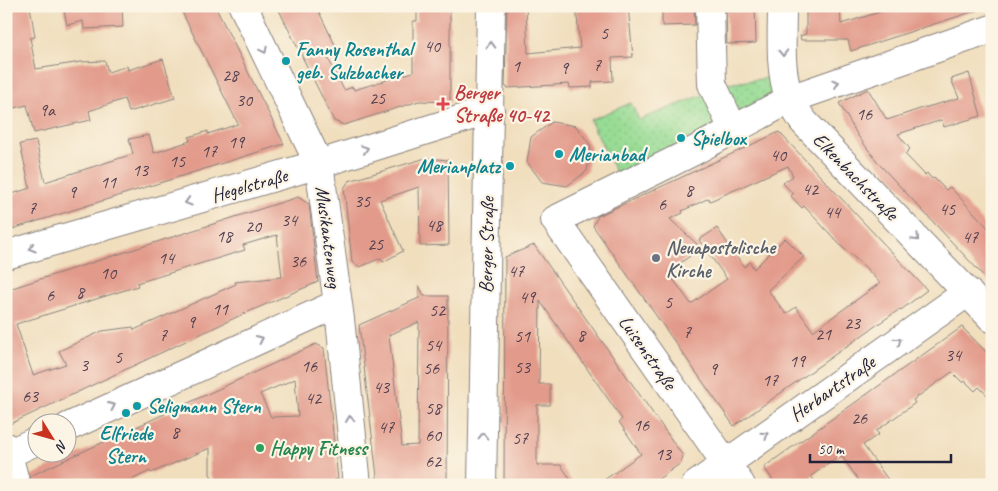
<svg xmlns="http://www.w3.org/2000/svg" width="998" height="491" viewBox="0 0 998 491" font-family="Caveat,sans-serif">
<defs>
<pattern id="park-dots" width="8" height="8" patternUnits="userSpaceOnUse" patternTransform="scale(1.25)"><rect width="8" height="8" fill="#98dc94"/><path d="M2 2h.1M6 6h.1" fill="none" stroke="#83bc80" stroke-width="1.8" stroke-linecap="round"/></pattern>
</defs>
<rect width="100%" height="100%" fill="#fcf5e5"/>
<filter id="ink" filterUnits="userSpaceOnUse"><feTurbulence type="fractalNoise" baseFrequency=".02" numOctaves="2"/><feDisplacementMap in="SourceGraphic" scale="10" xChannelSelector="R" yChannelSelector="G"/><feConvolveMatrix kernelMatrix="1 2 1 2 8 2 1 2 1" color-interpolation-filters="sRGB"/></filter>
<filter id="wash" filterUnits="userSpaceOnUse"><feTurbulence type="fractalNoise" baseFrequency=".0096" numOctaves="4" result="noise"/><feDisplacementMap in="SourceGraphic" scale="20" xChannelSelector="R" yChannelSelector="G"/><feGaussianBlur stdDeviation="1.12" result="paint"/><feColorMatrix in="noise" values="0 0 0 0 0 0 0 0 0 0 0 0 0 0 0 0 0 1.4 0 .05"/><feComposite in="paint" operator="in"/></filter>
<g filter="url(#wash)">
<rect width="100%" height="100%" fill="#f0debd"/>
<!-- park -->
<path fill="url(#park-dots)" stroke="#5d7f68" d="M775,77L781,96L734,119L720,85Z
M708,93L722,122L617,175L590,120L631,103L639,120Z"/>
<g id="blocks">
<!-- building -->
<path fill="#e29a8a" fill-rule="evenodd" d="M6,6H30L35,37L30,38L36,69L81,62L105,61L108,72L127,66L128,70L163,59L175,98L129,112L124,99L89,111L91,120L34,133L27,105L6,110Z
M63,6H122L123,27L84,29L83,21L67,25Z
M179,6H215L284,144L6,231V196L30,188L20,144L36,141L45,182L133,154L129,139L149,135L154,153L190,141L189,137L208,131V134L238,124Z
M277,6H316L337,49L326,54L344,90L353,87L354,90L413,72V21H417V6H450V102L419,101L344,125L334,121Z
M507,6H526L528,53L580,48L576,6H628L633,57L612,58L613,81L592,82V87L570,88L569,84L508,88L505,86Z
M662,6H694L695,25L662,26Z
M726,6H755L756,43L727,44Z
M810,6H840L841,24L899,6H980L981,9L851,51L848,40H801L800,36L806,34V11H810Z
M969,73L981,116L944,127L942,120L898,134L910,149L905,154L925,175L927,173L932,179L934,178L946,190L950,187L992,232V285L880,165L858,136L839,103L868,89L887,120L920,109L959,98L951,79Z
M552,122L576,126L591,146L587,171L567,186L542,182L527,162L531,137Z
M779,132L927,290L901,310L900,309L871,329L734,426L593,226L598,216ZM788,166L793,176L783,183L793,194L791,196L802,208L804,206L842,247L863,265L880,283L813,331L796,307L786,314L768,290L804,257L785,238L754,269L750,262L744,267L717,228L699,240L727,279L691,304L668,272L701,248L670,219L683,213L682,211L709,198L710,201Z
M426,158L448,160L449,245L420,246L419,187L380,200L403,251L383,262L381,258L360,267L352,262L344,188L349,181Z
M298,197L309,204L318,282L241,315L10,424L6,411V290ZM277,235L282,277L235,282L236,284L134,330L133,327L102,331L59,351L66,364L33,375L16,324L138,286L137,283L245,250L243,245Z
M534,245L683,456L681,463L650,485H597L641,454L619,422L622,419L540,301L539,384H550V405H537V465H561L574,485H504L505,257Z
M419,285L424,296H448L447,485H378L359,325L419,298ZM419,322L418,445L402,446L389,335Z
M962,327L992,358V400L979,387L975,391L965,381L963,383L952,372L913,400L915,403L876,431L879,434L863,445L892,485H862L841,455L811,476L817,485H776L764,467Z
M316,344L324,348L338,479L334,480V485H217L210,474V448L151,473L150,471L121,485H31L30,476ZM295,379L298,416L271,417L260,394Z"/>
</g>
</g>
<g filter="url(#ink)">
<use href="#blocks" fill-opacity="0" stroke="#89807c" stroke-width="1"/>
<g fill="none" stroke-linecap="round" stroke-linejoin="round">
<defs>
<path id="minor" d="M243,6L319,164L340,319L357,485
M710,6L712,84L733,129
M782,6C782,36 779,69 789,97C792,105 798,113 803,121L992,318
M6,255L319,164L490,110
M68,427L337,304
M6,447L16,485
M6,455L38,440
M482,485L491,6
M696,485L968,292
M741,485L555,220L692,152L790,99L992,29"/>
</defs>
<!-- minor casing -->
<use href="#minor" stroke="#89807c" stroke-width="30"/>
<!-- minor -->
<use href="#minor" stroke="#fff" stroke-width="28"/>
</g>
<!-- one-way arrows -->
<defs><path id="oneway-chevron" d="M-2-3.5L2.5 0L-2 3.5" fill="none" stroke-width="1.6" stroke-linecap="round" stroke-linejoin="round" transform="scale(1.25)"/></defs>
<g stroke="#9c9ca7">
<use href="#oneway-chevron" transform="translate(491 45) rotate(-89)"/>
<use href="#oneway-chevron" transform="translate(264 50) rotate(64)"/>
<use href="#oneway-chevron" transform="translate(783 53) rotate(89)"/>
<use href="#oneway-chevron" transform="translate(836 83) rotate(-19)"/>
<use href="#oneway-chevron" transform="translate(365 149) rotate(-18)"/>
<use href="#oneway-chevron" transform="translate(188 202) rotate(164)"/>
<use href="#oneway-chevron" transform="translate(916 238) rotate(46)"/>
<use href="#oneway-chevron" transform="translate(32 248) rotate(164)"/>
<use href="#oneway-chevron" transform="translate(260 339) rotate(-25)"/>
<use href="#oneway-chevron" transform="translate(898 341) rotate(-35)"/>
<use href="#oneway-chevron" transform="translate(112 406) rotate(-25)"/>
<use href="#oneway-chevron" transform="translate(350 419) rotate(-96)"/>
<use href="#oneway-chevron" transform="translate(765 435) rotate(-35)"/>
<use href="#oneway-chevron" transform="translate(483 436) rotate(-89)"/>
</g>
</g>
<!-- markers -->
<g fill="#0f9aa8" stroke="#fcf5e5" stroke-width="2">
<circle cx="286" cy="61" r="5"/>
<circle cx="681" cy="138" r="5"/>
<circle cx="559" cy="154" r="5"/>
<circle cx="510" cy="166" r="5"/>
<circle cx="137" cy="406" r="5"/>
<circle cx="126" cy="413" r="5"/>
</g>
<path fill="#e0444e" stroke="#fcf5e5" stroke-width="2" d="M440.5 96.5h5v5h5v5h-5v5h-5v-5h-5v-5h5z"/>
<circle fill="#6b7280" stroke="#fcf5e5" stroke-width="2" cx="656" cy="258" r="5"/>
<circle fill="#2e9e5b" stroke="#fcf5e5" stroke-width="2" cx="260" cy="448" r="5"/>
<g text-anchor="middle" stroke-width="4.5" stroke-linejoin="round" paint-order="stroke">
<!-- number labels -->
<g font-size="18" fill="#52404f">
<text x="604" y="39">5</text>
<text x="432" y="52">40</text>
<text x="597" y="71">7</text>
<text x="516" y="72">1</text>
<text x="564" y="74">9</text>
<text x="230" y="81">28</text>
<text x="377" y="104">25</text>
<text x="244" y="106">30</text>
<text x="47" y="116">9a</text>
<text x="864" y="120">16</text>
<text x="236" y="148">19</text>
<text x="209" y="157">17</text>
<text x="778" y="161">40</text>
<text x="177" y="167">15</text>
<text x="140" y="176">13</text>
<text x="108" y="188">11</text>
<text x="810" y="195">42</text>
<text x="689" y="196">8</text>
<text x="72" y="198">9</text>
<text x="362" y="207">35</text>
<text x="662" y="210">6</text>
<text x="32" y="214">7</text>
<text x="947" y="215">45</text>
<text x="832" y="218">44</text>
<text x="289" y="226">34</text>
<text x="434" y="231">48</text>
<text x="253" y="232">20</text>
<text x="224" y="242">18</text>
<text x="970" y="243">47</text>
<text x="375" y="250">25</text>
<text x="166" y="264">14</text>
<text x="298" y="267">36</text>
<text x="516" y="277">47</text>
<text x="108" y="279">10</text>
<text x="80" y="298">8</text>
<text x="50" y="301">6</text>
<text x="527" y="303">49</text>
<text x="668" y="308">5</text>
<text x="220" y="315">11</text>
<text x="437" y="316">52</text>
<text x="191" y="328">9</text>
<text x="852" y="329">23</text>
<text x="687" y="338">7</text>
<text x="823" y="340">21</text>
<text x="163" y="341">7</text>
<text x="581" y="341">8</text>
<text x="522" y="342">51</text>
<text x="433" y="351">54</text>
<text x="953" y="361">34</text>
<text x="118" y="363">5</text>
<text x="797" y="367">19</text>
<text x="84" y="371">3</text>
<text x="309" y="372">16</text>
<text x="522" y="373">53</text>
<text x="431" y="374">56</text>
<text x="713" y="375">9</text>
<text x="770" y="386">17</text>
<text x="381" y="393">43</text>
<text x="30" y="402">63</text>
<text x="313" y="404">42</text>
<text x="433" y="414">58</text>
<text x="859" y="424">26</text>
<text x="641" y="431">16</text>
<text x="386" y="433">47</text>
<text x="175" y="438">8</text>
<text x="433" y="441">60</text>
<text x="520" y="444">57</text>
<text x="663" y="460">13</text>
<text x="433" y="467">62</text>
</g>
<!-- culture labels -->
<g font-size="20" font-weight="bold" fill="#0d838f" stroke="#fcf5e5" text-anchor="start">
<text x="296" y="56">Fanny Rosenthal<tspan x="296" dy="23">geb. Sulzbacher</tspan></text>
<text x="691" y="145">Spielbox</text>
<text x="569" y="161">Merianbad</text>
<text x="500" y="173" text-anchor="end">Merianplatz</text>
<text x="147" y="413">Seligmann Stern</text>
<text x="126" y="440" text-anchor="middle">Elfriede<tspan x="126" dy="23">Stern</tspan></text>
</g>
<!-- health labels -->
<g font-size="20" font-weight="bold" fill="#be3a42" stroke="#fcf5e5" text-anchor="start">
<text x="454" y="99">Berger<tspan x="454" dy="23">Straße 40-42</tspan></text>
</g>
<!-- street labels -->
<g font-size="20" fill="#22223b" stroke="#fcf5e5">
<text transform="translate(856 176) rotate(46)" y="7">Elkenbachstraße</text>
<text transform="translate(249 185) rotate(-16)" y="7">Hegelstraße</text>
<text transform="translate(329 237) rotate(83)" y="7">Musikantenweg</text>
<text transform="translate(486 245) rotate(-89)" y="7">Berger Straße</text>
<text transform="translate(648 352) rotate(55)" y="7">Luisenstraße</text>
<text transform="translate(832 388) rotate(-35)" y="7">Herbartstraße</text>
</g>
<!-- worship labels -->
<g font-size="20" font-weight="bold" fill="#5b616d" stroke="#fcf5e5" text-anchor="start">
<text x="666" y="254">Neuapostolische<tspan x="666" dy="23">Kirche</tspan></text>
</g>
<!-- leisure labels -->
<g font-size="20" font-weight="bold" fill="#27864d" stroke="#fcf5e5" text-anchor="start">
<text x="270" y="455">Happy Fitness</text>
</g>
</g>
<!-- margin -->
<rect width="998" height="491" fill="none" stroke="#fcf5e5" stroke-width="25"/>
<!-- north arrow -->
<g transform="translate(52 438) rotate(127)"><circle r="24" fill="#fcf5e5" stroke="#a5a1a1"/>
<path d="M0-4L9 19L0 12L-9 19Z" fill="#c8321e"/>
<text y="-8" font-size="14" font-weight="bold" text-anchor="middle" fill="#22223b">N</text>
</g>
<!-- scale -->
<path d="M810 454v8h141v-8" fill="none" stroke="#22223b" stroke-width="2.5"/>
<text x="818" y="454" font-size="15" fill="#22223b" stroke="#fcf5e5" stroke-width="4" paint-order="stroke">50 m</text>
</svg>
